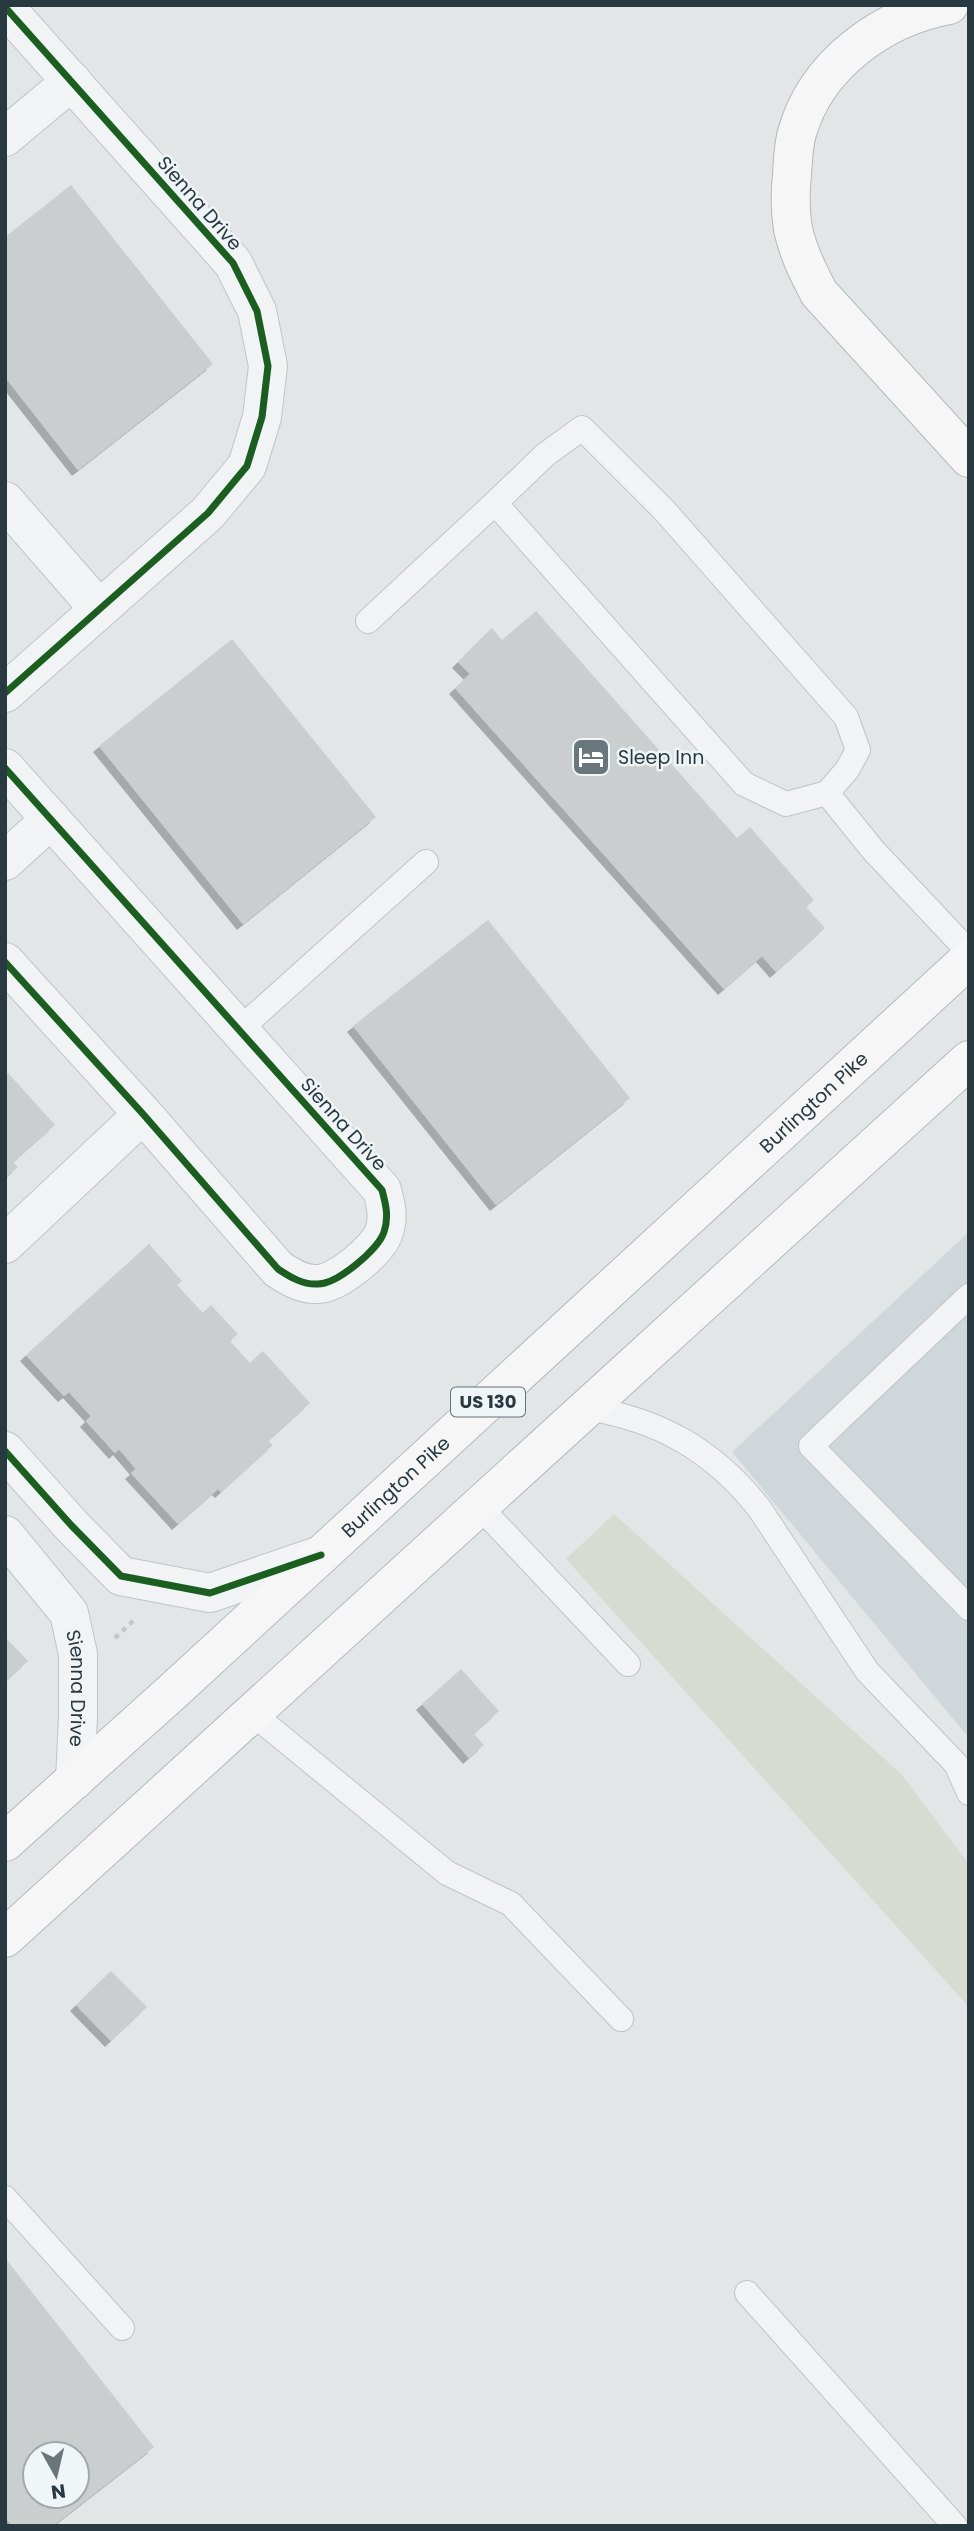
<svg xmlns="http://www.w3.org/2000/svg" width="974" height="2531" viewBox="0 0 974 2531" font-family="Poppins,sans-serif">
<defs>
<filter id="shadow"><feDropShadow dx="-6" dy="6" stdDeviation="0" flood-color="#0004"/></filter>
</defs>
<rect width="100%" height="100%" fill="#e2e6e7"/>
<!-- built -->
<path fill="#d0d7da" d="M969,1232V1738L732,1452Z"/>
<!-- green -->
<path fill="#d6dcd2" d="M614,1514L901,1774L969,1864V2007L566,1559Z"/>
<!-- building -->
<path fill="#cacecf" fill-rule="evenodd" filter="url(#shadow)" d="M71,185L213,364L78,470L5,377V237Z
M536,611L737,838L750,827L814,900L806,907L825,928L776,972L762,956L724,989L455,688L470,674L458,662L492,628L502,640Z
M232,639L376,817L243,924L99,746Z
M488,920L630,1098L496,1205L353,1026Z
M8,1073L55,1125L13,1162L18,1167L5,1178V1075Z
M149,1244L182,1281L177,1285L203,1313L211,1305L238,1334L230,1341L250,1363L263,1351L310,1403L268,1441L273,1445L221,1492L218,1489L178,1524L131,1473L136,1469L119,1449L115,1453L86,1421L91,1416L69,1392L64,1396L26,1355Z
M5,1637L28,1661L5,1682Z
M461,1669L499,1711L474,1734L484,1745L469,1758L422,1704Z
M111,1971L147,2007L111,2041L76,2005Z
M5,2258L154,2447L53,2526H12L5,2517ZM35,2454H77V2496H35Z"/>
<g fill="none" stroke-linecap="round" stroke-linejoin="round">
<defs>
<path id="service" d="M495,503L545,455L582,428L664,510L846,717L858,750L847,770L827,793
M368,621L495,503L744,784L786,804L827,793L873,850L969,952
M239,1030L426,862
M969,1296L811,1446L969,1608
M587,1408C660,1420 713,1450 759,1508L867,1671L956,1764L969,1793
M479,1506L628,1664
M252,1713L447,1873L511,1904L621,2019
M5,2198L122,2328
M747,2293L955,2526"/>
<g id="minor">
<path d="M5,7L233,263L257,311L268,366L262,417L247,466L208,513L5,693"/>
<path d="M5,137L72,81"/>
<path d="M5,501L99,609"/>
<path d="M5,768L382,1190C386,1205 389,1217 384,1232C378,1250 337,1284 318,1284C303,1285 290,1277 278,1269L143,1114L5,962"/>
<path d="M5,861L51,819"/>
<path d="M5,1244L143,1114"/>
<path d="M5,1451L71,1525L121,1576L210,1593L321,1555"/>
<path id="s1" d="M5,1535L69,1613L78,1654V1717L75,1780"/>
</g>
<g id="trunk">
<path d="M949,5C882,17 816,65 797,133C793,146 793,162 792,175C790,193 790,211 793,229C798,252 808,272 819,293L969,458"/>
<path id="s2" d="M5,1842L171,1693L969,959"/>
<path d="M5,1938L969,1060"/>
</g>
</defs>
<!-- service casing -->
<use href="#service" stroke="#c0c4c5" stroke-width="26"/>
<!-- minor casing -->
<use href="#minor" stroke="#c0c4c5" stroke-width="40"/>
<!-- trunk casing -->
<use href="#trunk" stroke="#b4b9bc" stroke-width="40"/>
<!-- path -->
<path stroke="#c3c7c9" stroke-width="4.5" stroke-dasharray="5 5" stroke-linecap="butt" d="M115,1638L136,1618"/>
<!-- service -->
<use href="#service" stroke="#f1f3f4" stroke-width="24"/>
<!-- minor -->
<use href="#minor" stroke="#f1f3f4" stroke-width="38"/>
<!-- trunk -->
<use href="#trunk" stroke="#f6f6f6" stroke-width="38"/>
<defs>
<path id="cycleway" d="M5,7L233,263L257,311L268,366L262,417L247,466L208,513L5,693
M5,768L382,1190C386,1205 389,1217 384,1232C378,1250 337,1284 318,1284C303,1285 290,1277 278,1269L143,1114L5,962
M5,1451L71,1525L121,1576L210,1593L321,1555"/>
</defs>
<!-- cycleway casing -->
<use href="#cycleway" stroke="#f0f5f7" stroke-width="11"/>
<!-- cycleway -->
<use href="#cycleway" stroke="#1b5e20" stroke-width="7"/>
</g>
<!-- icons -->
<defs>
<symbol id="hotel-square" viewBox="-11 -11 22 22"><rect x="-9" y="-9" width="18" height="18" rx="4" fill="#69767b" stroke="#f0f5f7"/><path d="M-6-4.5h1.5V1H6V5H4.5V3h-9V5H-6ZM-4 0a1.8 1.8 0 1 1 3.6 0ZM.5 0V-2.5h3Q6-2.5 6 0Z" fill="#fff"/></symbol>
</defs>
<g fill-rule="evenodd">
<use href="#hotel-square" x="569" y="735" width="44" height="44"/>
</g>
<g text-anchor="middle" stroke-width="5" stroke-linejoin="round" paint-order="stroke">
<!-- shield labels -->
<rect fill="#f0f5f7" stroke="#647178" stroke-width="2" x="451" y="1387.5" width="74" height="29" rx="5"/>
<g font-size="18" font-weight="bold" fill="#283941">
<text x="488" y="1408">US 130</text>
</g>
<!-- street labels -->
<g font-size="19" fill="#283941" stroke="#f0f5f7">
<text transform="translate(200 203) rotate(49)" y="7">Sienna Drive</text>
<text dy="7" stroke="none"><textPath href="#s2" startOffset="1096">Burlington Pike</textPath></text>
<text transform="translate(344 1124) rotate(48)" y="7">Sienna Drive</text>
<text dy="7" stroke="none"><textPath href="#s2" startOffset="528">Burlington Pike</textPath></text>
<text dy="7" stroke="none"><textPath href="#s1" startOffset="177">Sienna Drive</textPath></text>
</g>
<!-- poi labels -->
<g font-size="19" fill="#283941" stroke="#f0f5f7" text-anchor="start">
<text x="618" y="764">Sleep Inn</text>
</g>
</g>
<!-- border -->
<rect width="974" height="2531" fill="none" stroke="#283941" stroke-width="14"/>
<!-- north arrow -->
<g transform="translate(56 2475) rotate(172)"><circle r="33" fill="#f0f5f7" stroke="#a0aaae" stroke-width="2"/>
<path d="M0-5L12 26L0 18L-12 26Z" fill="#69767b"/>
<text y="-10" font-size="19" font-weight="bold" text-anchor="middle" fill="#283941">N</text>
</g>
</svg>
